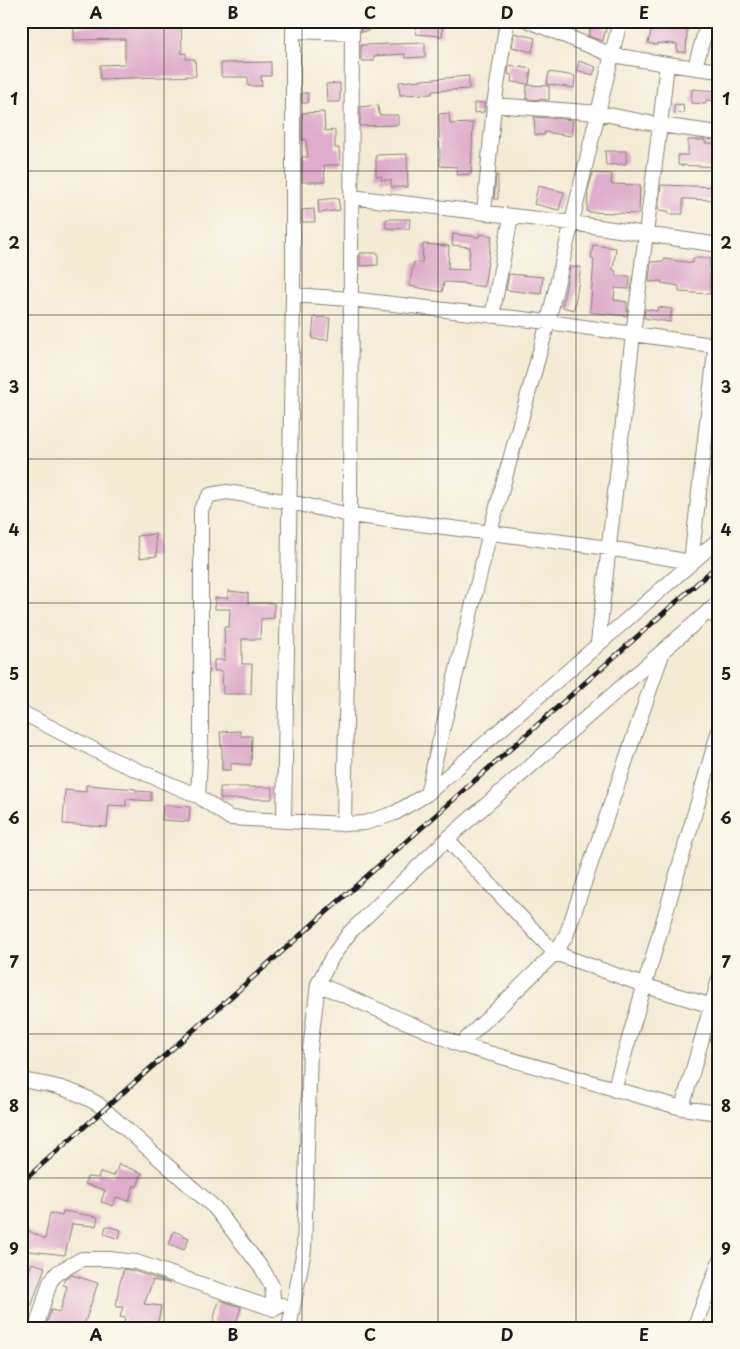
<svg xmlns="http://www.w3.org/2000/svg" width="740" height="1349" viewBox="0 0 740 1349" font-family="'Playpen Sans',sans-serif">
<rect width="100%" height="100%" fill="#fbf7ec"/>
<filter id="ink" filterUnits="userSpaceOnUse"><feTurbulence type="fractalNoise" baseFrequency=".02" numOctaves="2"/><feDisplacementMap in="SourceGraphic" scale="10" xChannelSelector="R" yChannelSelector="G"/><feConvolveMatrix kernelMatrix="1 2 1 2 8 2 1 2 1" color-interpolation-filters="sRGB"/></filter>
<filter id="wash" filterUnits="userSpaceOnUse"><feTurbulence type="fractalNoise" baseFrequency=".0096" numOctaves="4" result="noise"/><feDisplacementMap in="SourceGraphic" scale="20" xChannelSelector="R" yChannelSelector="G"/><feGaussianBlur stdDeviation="1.12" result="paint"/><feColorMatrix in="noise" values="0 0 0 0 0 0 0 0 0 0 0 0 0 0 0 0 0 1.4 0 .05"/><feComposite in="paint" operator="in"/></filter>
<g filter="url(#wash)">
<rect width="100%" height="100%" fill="#f4ebd5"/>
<g id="blocks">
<!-- building -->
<path fill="#dfaccb" d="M117,21H181L182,54L186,53V59H195L196,76L100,79V65L125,64V39L74,40V27L117,26Z
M361,21H369L368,31L361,32Z
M417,21H443L442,36L416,34Z
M654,21H683L682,30H687L686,52H677V44L658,43L657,45L648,43Z
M592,24L606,28L603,41L588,36Z
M514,33L535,38L532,52L512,47Z
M425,43V57L405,58V54L374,56V61H361V45Z
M579,61L596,67L593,75L577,70Z
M271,62V76H261L262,86H248V77H222L221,75V63Z
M509,65L531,69L529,84L511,82L512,75L508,74Z
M549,72L575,76L574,88L547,84Z
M469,76V89L432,91V94L400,95L399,82Z
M340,83V102H327L326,84Z
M527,85L549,86V100L526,99Z
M692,89L716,91L715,101L706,100V104L691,103Z
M302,93H308V103H302Z
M474,103H484V112L474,113Z
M683,104L684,113L674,114V105Z
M378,105L379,115H398V125L360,126V107Z
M324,112L325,131L335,130V148H339L340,165H324L325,182H302V157H308L306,139L302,140V113Z
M449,113L450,124L473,123L471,174L457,175V167L440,166L439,114Z
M534,117L573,120L571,136L544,132L545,135H535Z
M688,140H705V143L719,144V167L678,165V155H688Z
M605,151H626V164L606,165Z
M407,154L408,187H391V180H381L382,176H376V155Z
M593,173L612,174L611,184L640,185L639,214L587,212L588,190Z
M496,175H498V199H494Z
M661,185L719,187V200L683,199V214H669L668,211L658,210Z
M538,186L564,192L559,210L534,204Z
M338,198L340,210L319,213L318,200Z
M314,209L315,222H302V210Z
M386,219H410L409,229L386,228Z
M453,234L479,237V234L492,236L484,287L464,284V283L444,282L442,292L409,286L414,262L422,263L423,244L449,246L448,269L468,270L470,247L452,245Z
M593,245L616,248L613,270L616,271L615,276H630L629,289L615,288L614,300L627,302V316L590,312L594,260L591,259Z
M360,253H378V265L360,266Z
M693,258H710V294L679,292V286L661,283L662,281L649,282L651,262L664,261V259L693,263Z
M570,267H581L574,310L562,307Z
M509,274L543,277L541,294L506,290Z
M658,307L672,309L670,322L644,318L645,309L657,311Z
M314,317L330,318L328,340L312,339Z
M155,534L157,556L140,558L137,536Z
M228,591L248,593V603H274V618L261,619L260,639H242V664H252L251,694H223L222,671H214V660H225L224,627H229L230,609H215V598H228Z
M240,731V736H252L251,765L231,763V770H222V745L221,746L220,732Z
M86,785L136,789V791L151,792V801L126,799V806L109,805L107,827L63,824L65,790L86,792Z
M220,787H272V799H220Z
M163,805L190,807L189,822L162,820Z
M119,1164L142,1173L137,1187L134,1185L129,1201L116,1197L113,1206L101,1202L105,1190L85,1184L87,1177L98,1178L100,1172L114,1176Z
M63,1211L98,1217L96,1226L72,1224L65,1255L21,1250V1227L45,1239L50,1213L62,1216Z
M106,1226L121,1230L119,1239L104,1234Z
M174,1231L189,1238L184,1250L169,1244Z
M32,1263L45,1267L31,1307L21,1304V1292Z
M124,1269L134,1271L170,1283L153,1280L144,1304L161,1306L157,1328H123L125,1318L120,1317L123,1307H116L119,1285Z
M72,1275L98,1283L83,1328H53L46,1326L51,1310L60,1312L67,1286L63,1285L65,1278Z
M220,1300L241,1307L235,1328L222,1324L221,1328H212L216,1309Z"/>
</g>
</g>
<g filter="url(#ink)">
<use href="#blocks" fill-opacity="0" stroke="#888478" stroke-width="1"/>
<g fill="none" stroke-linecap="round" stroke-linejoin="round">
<defs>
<path id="street" d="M529,21L612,55L667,64L719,71
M293,31L352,33
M695,67L708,21
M494,105L599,113L660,125L719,133
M351,197L572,223L719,245
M484,213L494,105L507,21
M293,295L350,299L548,322L719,346
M492,316L511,217
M708,611L719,619
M598,643L633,334L660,125L667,64
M21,712L116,761L198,796L230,818L344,824L365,823L395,813L427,794L719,539
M427,794L490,532L548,322L620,21
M198,796L201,737V509L210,495L227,492L290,502L350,515L609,548L691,562L719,317
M284,820L293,295V21
M344,824L350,515L352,21
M447,839L555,953L646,986L719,1008
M318,984L460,1045L682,1108L719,1113
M460,1045L555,953L566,936L663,651
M21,1080C52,1085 71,1088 98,1104L215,1208L263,1270L272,1286L274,1309
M614,1090L719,730
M682,1108L719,979
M36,1328L50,1282L58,1272L82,1259H109L136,1262L274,1309L282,1305
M289,1328L304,1250L310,1049L318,984L332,957L350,932L447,839L719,602
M694,1328L719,1263"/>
</defs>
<!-- street casing -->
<use href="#street" stroke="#888478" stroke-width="16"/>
<!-- street -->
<use href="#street" stroke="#fff" stroke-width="14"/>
<defs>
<path id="rail" d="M21,1183L719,564"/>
</defs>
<!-- rail casing -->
<use href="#rail" stroke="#1c1c1c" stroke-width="5"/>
<!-- rail -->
<use href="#rail" stroke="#fbf7ec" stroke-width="3" stroke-dasharray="9" stroke-linecap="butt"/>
</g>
</g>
<!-- grid -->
<path fill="none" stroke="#1c1c1c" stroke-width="1" stroke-opacity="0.55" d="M164,21V1328M302,21V1328M438,21V1328M576,21V1328M21,171H719M21,315H719M21,459H719M21,603H719M21,746H719M21,890H719M21,1034H719M21,1178H719"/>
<!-- margin -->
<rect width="740" height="1349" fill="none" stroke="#fbf7ec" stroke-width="55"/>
<rect x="28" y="28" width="684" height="1294" fill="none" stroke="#1c1c1c" stroke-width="2"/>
<g font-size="16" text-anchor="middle" font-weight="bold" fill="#1c1c1c">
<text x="96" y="19">A</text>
<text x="233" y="19">B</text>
<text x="370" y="19">C</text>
<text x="507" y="19">D</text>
<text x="644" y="19">E</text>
<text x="14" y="105">1</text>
<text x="726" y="105">1</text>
<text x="14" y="249">2</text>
<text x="726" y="249">2</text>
<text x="14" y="393">3</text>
<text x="726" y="393">3</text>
<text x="14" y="536">4</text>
<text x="726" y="536">4</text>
<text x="14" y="680">5</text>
<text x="726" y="680">5</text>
<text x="14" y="824">6</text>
<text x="726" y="824">6</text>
<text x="14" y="968">7</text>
<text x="726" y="968">7</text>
<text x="14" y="1112">8</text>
<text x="726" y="1112">8</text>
<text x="14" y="1255">9</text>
<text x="726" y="1255">9</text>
<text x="96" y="1341">A</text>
<text x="233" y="1341">B</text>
<text x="370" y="1341">C</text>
<text x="507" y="1341">D</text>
<text x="644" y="1341">E</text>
</g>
</svg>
